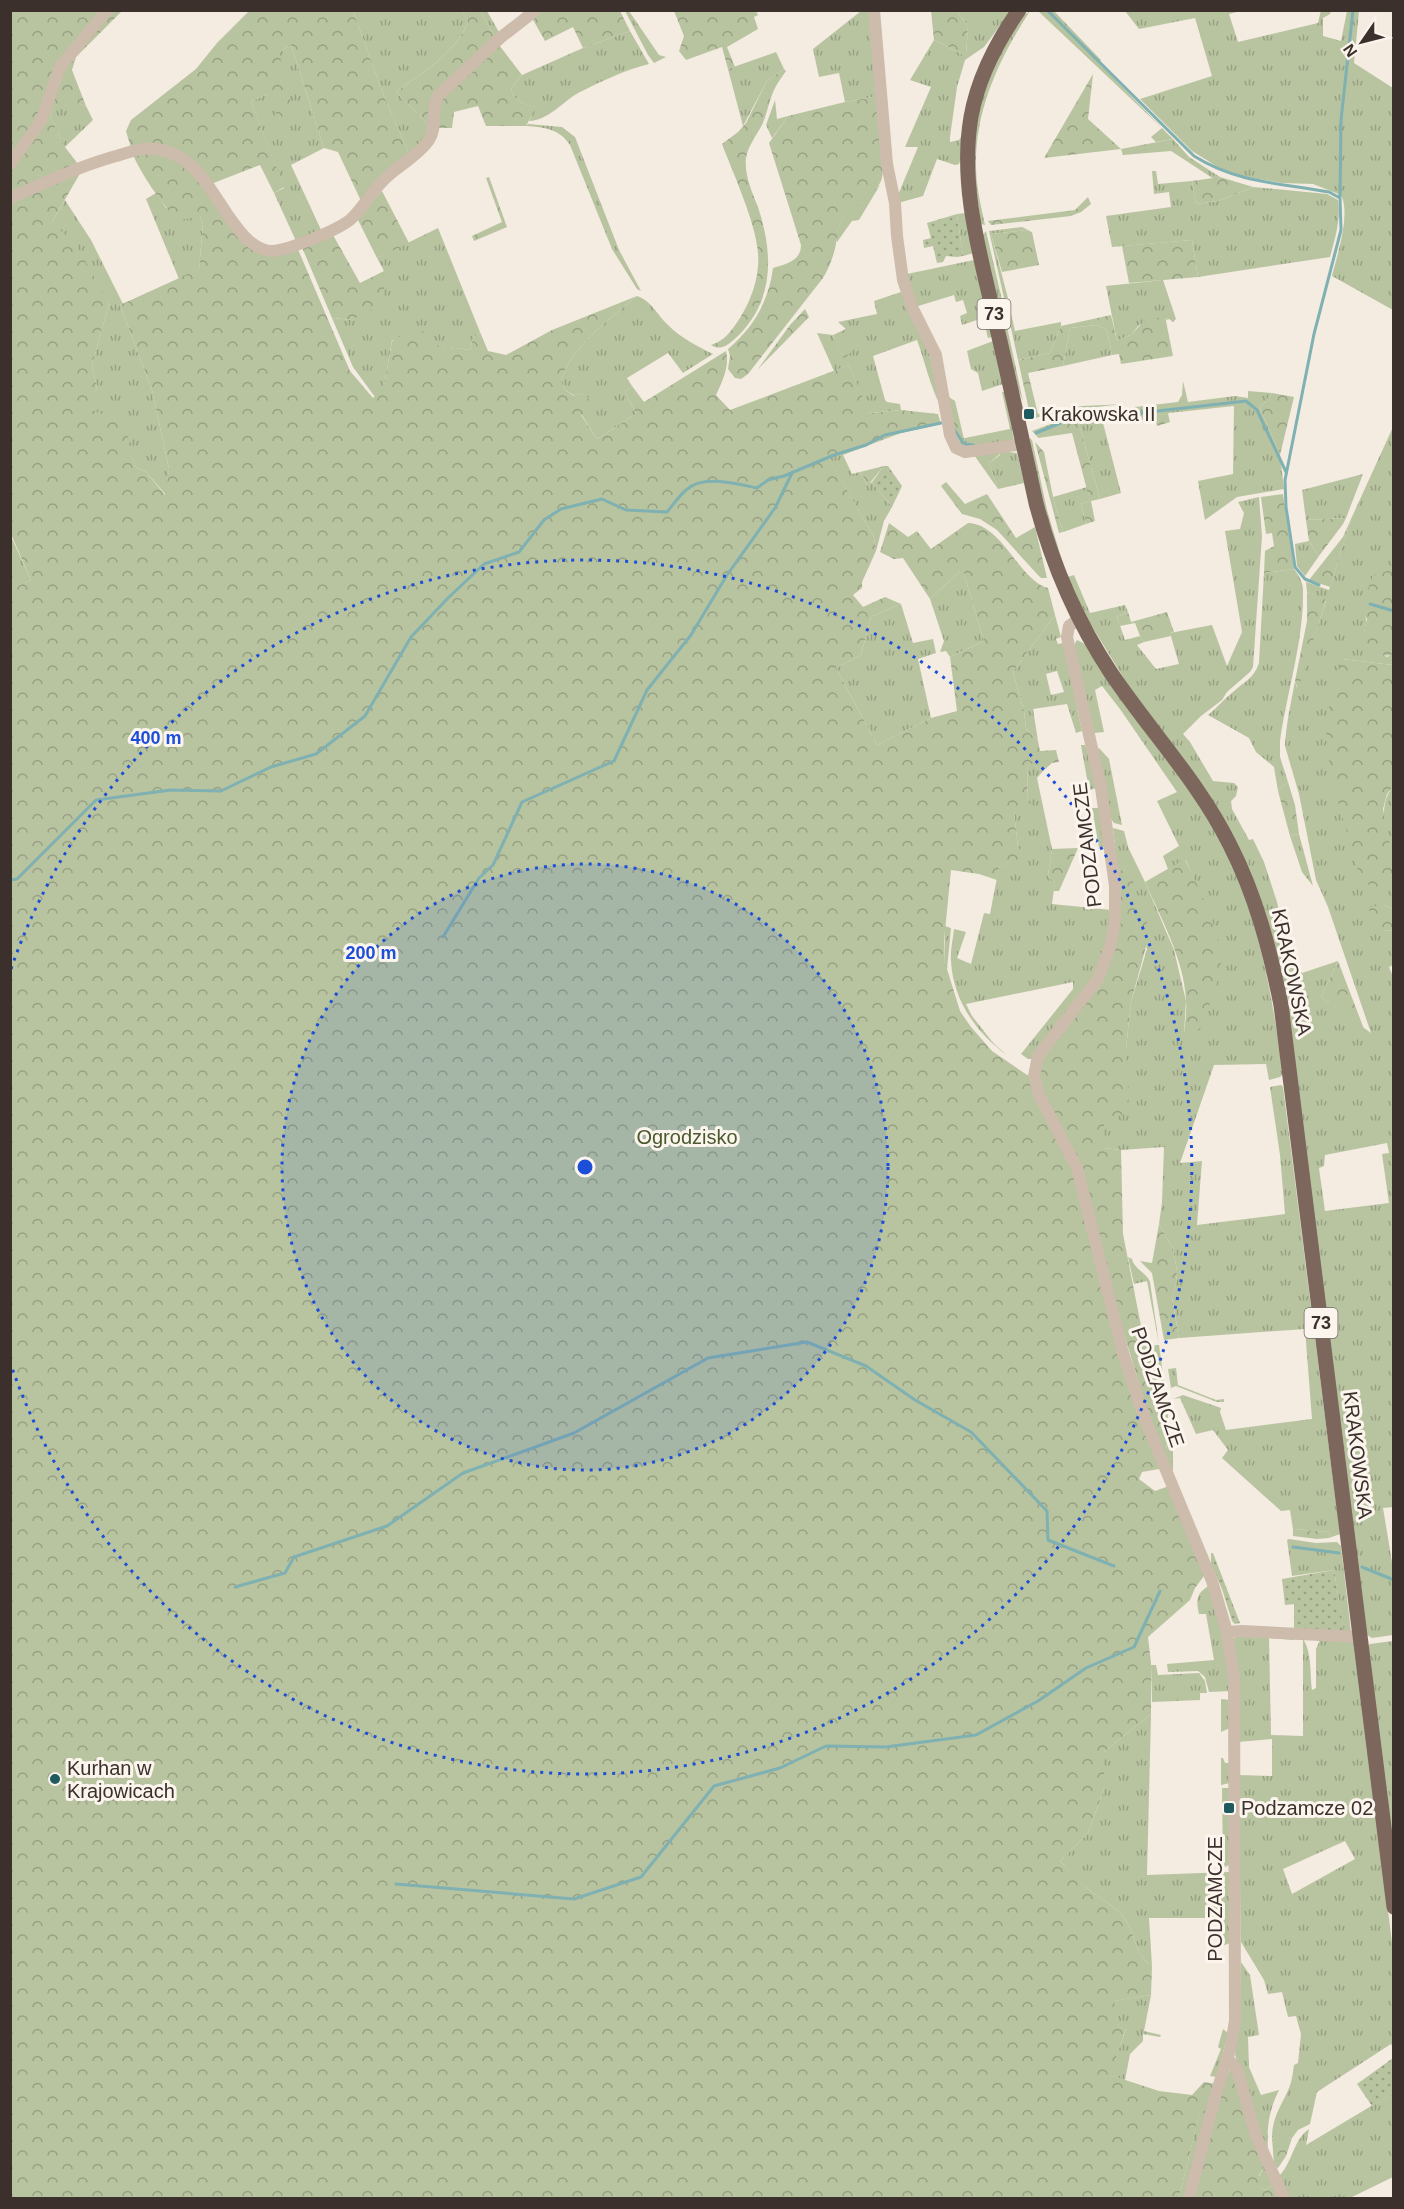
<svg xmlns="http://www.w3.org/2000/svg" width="1404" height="2209" viewBox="0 0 1404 2209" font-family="Arial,sans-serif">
<defs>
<pattern id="grass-tufts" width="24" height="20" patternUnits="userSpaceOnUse" patternTransform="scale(1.5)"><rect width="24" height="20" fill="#b8c4a0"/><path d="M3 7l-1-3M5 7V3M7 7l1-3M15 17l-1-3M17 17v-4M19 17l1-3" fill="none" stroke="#97a083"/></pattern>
<pattern id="forest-crowns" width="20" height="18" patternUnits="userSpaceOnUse" patternTransform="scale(1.5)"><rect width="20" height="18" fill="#b8c4a0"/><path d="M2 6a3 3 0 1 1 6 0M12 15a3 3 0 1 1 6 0" fill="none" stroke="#97a083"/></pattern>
<pattern id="garden-dots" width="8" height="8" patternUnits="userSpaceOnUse" patternTransform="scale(1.5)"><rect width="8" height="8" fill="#b8c4a0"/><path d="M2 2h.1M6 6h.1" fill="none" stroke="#97a083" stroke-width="1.8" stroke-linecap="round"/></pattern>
</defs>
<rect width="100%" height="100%" fill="#f4ebe1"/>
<!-- grass -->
<path fill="url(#grass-tufts)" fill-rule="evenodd" d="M353,11H462L468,22C455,54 423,72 396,92L431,128L428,135L409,154L384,96Z
M480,11H487L500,34L496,39Z
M625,11H629L659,55L666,57L654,63L648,55Z
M861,11H872L879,96L845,102L839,73L819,77L813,49Z
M957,11H1011L984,47L965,60L957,87L950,137V142L959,140L961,137V159L959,164L955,165L937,159L923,196L898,203V195L918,147H905L931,87L910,80L934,40L966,56L968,26Z
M1030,11C1000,57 975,109 976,166C976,186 981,206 985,225L981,224L974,175L975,133L982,100L997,57L1024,15Z
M1038,11H1054L1101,60L1099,63L1162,128Z
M1223,11L1224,12L1241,11L1229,14L1238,42L1318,23L1321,10L1331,11L1330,14L1323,18V36L1341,41L1347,11H1359L1354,63L1393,88V310L1332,276C1337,256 1351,214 1341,195L1313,184L1282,183L1246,177L1221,169L1192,151L1140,99L1212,76L1195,18L1139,29L1125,11Z
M630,31L649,64C625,70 602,81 580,92C563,101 548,121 529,121L535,107C524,104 513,102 511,88L522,75L583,48Z
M291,45L324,148L291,165L322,232L296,241L274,193L284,188L251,101L268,94L279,52Z
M776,52L784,69L767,81L743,126L728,69Z
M61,97L86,106L93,120L65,147L50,116Z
M775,100L777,119L788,116L772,138L766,125Z
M528,124L562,127L575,137L619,250L641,291L637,289L612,249L570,145C560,129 544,127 526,126Z
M1173,139L1189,157L1220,177L1214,179L1171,151L1123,155L1121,149Z
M1152,171H1156L1158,184L1192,181L1196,204L1218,201L1253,187L1327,194L1338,200C1341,220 1335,238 1330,257L1198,277L1192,240L1112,247L1106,216L1171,207L1169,192L1154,194Z
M880,185L859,220L852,221L837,242C833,217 862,200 880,185Z
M156,193L166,208L200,217L203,224L199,269L179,279L146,199Z
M65,200L91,240L123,304L120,305L152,390L169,469L166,495L146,472L136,467L127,447L83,407L97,388L92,365L109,304L52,222Z
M966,213L974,253L963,256L957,214Z
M1022,227L1032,232L1026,230L991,234L1008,298H1004L989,231Z
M438,228L480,332L473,338L470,350L392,340L384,387L375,397L353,367L332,318L352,320L384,271L377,258Z
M986,231L1002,300L997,301L983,235Z
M974,260L992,337L988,338L983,318L962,325L960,316L967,313L963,300L956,302L954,295L915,307L907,274Z
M1163,280L1176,319L1173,322L1169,319L1166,320L1165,317L1139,325L1132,334L1117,341L1106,286Z
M904,291L926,336L941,407C930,386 925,362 917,340L873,356L885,400L887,402L900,404L901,410L868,413L849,365L834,371L817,333L833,335L844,358L846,329L838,322L877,314L874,301Z
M637,296C652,301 657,315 668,325C681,338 697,346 713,354L683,373L668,353L627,378L632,386L625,392L636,414L597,439L581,414L596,406L582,393L575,396L565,390L561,382C569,348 611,318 637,296Z
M1003,308L1023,401L1016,384L999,310Z
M1010,309L1015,331L1061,322V326L1050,353L1018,360L1007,310Z
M1097,325L1107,330L1112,355L1063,366L1070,328Z
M993,341L1003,384L982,391L978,373L971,369L967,351Z
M1183,381L1188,402L1235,396L1248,398V391L1272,393L1260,408L1280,455L1284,489L1237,497L1205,520L1198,481L1233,474L1234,406L1169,413L1168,414L1113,418V412L1118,409L1178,402L1182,395Z
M1002,392H1005L1014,441L971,450L955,440L1010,429Z
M1126,404C1100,406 1076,409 1051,418L1053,411L1082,406Z
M1091,411L1099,412L1101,415L1121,493L1100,499L1078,420L1070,421L1037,434V436L1032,431L1072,416Z
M1393,427V569L1365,615C1367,621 1366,623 1365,629C1363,645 1376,650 1387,657L1393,654V665L1342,659L1391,887L1393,884V909L1384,905L1383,930L1394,931L1393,965L1389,967L1394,979V1507L1383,1508L1393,1568V1635L1372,1638L1367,1635L1262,903L1085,615L1068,577L1074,575L1090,613L1125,605L1128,612L1117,617L1125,640L1140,636L1144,642L1137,645L1156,669L1179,664L1170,633L1212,625L1227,666L1242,632L1225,531L1240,529L1244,513L1238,502L1259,497L1262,536L1253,667L1250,672L1227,692L1222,700L1201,716L1183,734L1190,742L1213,781L1234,783L1238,787L1236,796L1231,801L1232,809L1249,840L1253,839L1264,862L1277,902L1288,947L1302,973L1338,961L1321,997L1371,1033L1328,907L1316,880L1299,794L1285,746C1286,724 1291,703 1295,681L1297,688L1326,601L1307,592L1306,582L1329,590L1351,519ZM1387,1143L1389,1153L1382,1154L1389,1203L1325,1211L1319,1168L1324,1166L1325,1155Z
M1030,438L1032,440L1047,510L1064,567C1048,526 1033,482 1030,438Z
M1000,451L1017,453L1024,483L998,489L989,463L1000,455Z
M826,454L843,455L852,474L860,472L867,484L872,482L892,507L884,521L876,551L874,537Z
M1363,474L1346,518L1306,520L1302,490Z
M1087,487L1090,501L1081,504L1086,524L1063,532L1053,497Z
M10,534L31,580L11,589H10Z
M1309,541L1319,556L1305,576L1297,566L1295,544Z
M1294,569C1299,576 1303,582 1303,590C1304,641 1287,691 1280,741V757L1288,782L1278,791L1274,767L1256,752L1249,738L1208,715C1217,708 1224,699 1233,692C1244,682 1254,678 1259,663L1264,573Z
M960,571H963L984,641L950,657L946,651L940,652L944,641L930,599Z
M901,604L913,643L933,639L936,653L918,659L931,718L877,745L836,668L861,655L871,617Z
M1055,615L1061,637L1056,639L1058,644L1063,643L1082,731L1076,733L1067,704L1033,709L1038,741L1026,729L1024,711L1013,672ZM1057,671L1064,692L1051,695L1046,674Z
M1077,640L1085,644C1109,677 1133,710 1157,743C1185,783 1213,822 1233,867C1262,933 1273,1002 1283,1074L1280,1077L1269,1080L1266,1064L1214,1065L1180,1163L1202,1161L1197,1225L1285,1214L1280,1155L1270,1087L1281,1085L1283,1087L1340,1534L1329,1538L1330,1532L1293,1529L1290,1510L1281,1511L1222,1458L1228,1450L1213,1430L1196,1434L1180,1398L1173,1399L1183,1395L1221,1408L1220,1412L1226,1430L1312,1419L1305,1329L1179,1338L1172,1297L1176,1284L1177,1271L1173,1249L1159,1224L1162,1202L1164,1147L1121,1150L1104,1148V1124L1126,1049L1131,1002L1147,949L1127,868L1118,872L1113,828L1124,831L1128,847L1145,882L1174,950L1186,1001L1184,1034L1221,956L1216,934L1186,860L1168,869L1163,856L1179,846L1157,801L1177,792L1120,709L1102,686L1095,690L1104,732L1094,733L1074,645Z
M1081,745H1085L1093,767L1097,788L1089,790Z
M1099,748L1109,759L1122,825L1114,823L1111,819L1098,749Z
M1027,761L1043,771L1037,778L1052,849L1048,876L1055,882L1052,904L1112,910C1108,934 1103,957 1092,978L1032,1059H1028L1021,1054L1073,989V982L966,1004L972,1016L994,1044L1007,1055C976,1033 953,1000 951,961C950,951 953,939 954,929L966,932L957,958L971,964L984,913L990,914L999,867L1022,857L1018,847L1014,813L1028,802Z
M1393,787V862C1387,839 1376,806 1393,787Z
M1092,808H1100L1106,847H1099Z
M1299,834L1313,886L1302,872L1290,836Z
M945,926L951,928L947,969L944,967Z
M1128,1257L1132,1259C1135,1270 1146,1272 1150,1282L1159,1344L1147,1281L1134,1284Z
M1176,1368L1178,1385L1216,1400L1224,1399V1402H1217L1176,1386L1171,1388L1168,1369Z
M1170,1441H1173V1472L1163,1452Z
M1289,1539L1316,1543L1337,1542L1341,1546L1351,1632L1344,1635L1334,1570L1292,1576L1287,1540Z
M1209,1586L1222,1629L1231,1691L1209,1692L1205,1677L1198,1671L1168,1672L1167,1664L1214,1660L1206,1614H1199C1196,1601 1196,1593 1209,1586Z
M1294,1636V1640L1269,1638L1271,1735L1303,1736V1639C1312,1652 1310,1675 1312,1690L1316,1688V1649L1320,1640H1349L1354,1643L1393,1950V2048L1391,2044L1317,2092L1310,2124L1298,2130L1292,2138L1280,2140L1272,2137C1273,2115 1281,2107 1289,2088C1292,2081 1293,2072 1294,2065L1298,2063L1301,2034L1296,2016L1288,2017L1282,1992L1268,1994L1264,1980L1241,1942L1238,1775L1272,1776V1739L1238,1742L1234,1639L1235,1637ZM1345,1841L1355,1859L1292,1894L1283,1869Z
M1393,1641V1858L1368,1646L1370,1644Z
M1151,1665H1156L1158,1675L1199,1673L1205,1681L1207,1693H1200V1700L1152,1702Z
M1221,1699L1231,1700L1230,1728L1221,1732Z
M1151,1714L1147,1875L1229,1872L1230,1943L1222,1946L1221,1918H1149L1152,1966C1131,1951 1137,1931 1121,1914C1112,1904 1098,1898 1087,1888C1077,1880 1069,1870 1060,1861L1088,1833L1104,1789V1752Z
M1221,1758H1223L1225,1763H1231L1230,1783L1221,1785Z
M1222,1788H1230L1231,1803H1225V1809L1230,1810L1229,1865L1223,1868Z
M1241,1962L1250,1975L1259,2035L1248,2037L1249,2067L1261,2095L1279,2090C1267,2114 1266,2134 1269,2160L1235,2055L1240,2015Z
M1151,1995L1144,2031L1161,2035L1160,2037L1143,2034V2041L1130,2054L1125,2080L1109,2075L1126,2029L1119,2027L1113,2001Z
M1223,2029L1228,2033L1217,2077L1210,2076L1221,2049L1218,2047Z
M1393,2093V2177L1350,2198H1286L1279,2176C1293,2162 1293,2140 1309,2129L1306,2145Z
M1200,2110L1206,2115L1185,2198H1179Z
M1265,2166L1274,2184L1265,2190L1259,2187C1256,2177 1261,2174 1265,2166Z"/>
<!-- forest -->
<path fill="url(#forest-crowns)" d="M11,11H103L57,66L38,119L11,158Z
M112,11H122L76,57L72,70L86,106L61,98L50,116L65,147L78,164L11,193V171L17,163L66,65Z
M249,11H353L384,96L409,154L362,203L338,152L324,148L291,45L279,52L293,112L278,118L268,94L251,101L284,187L274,193L260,165L211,184L198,167L131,148L126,131L131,120L196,69L217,43Z
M462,11H480L496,39L436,95L431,128L396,92C423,72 455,54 468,22Z
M541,11H620L630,31L583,48L573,27L545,41L532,18Z
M674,11H756L758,15L754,17L758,29L727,47L735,67L728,69L722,47L686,60L679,51L684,36Z
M931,11H957L968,26L966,56L934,40Z
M499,45L522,75L511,88C513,102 524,104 536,107L526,126H486L478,106L454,112L452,128H437L439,101Z
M784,69L786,71C782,77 777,83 774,90C769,101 767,114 762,125C756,136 748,146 746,158C744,174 752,192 758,207C773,253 775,299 738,336C730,343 722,352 711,345C726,340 731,331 740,318C752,299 760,275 758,253C756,223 733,173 722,144L738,132L746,123L767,81Z
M1093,74L1088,119L1121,149L1044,158Z
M879,96C880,114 888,170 880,183C871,199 850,206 841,222C836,230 838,236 836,244C834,255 829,268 823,278L748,374L741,379L735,378L728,369L730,356L728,349C753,328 769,301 773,268C786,264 801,261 801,245L769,143L788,116L845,102Z
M1162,128L1173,139L1156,142L1151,137Z
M140,151L178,158L255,248L297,247L350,371L373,398L384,386L392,341L418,326L435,345L470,350L473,338L480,332L488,351L506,355L552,330L637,296C611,318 569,348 561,382L565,390L574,396L582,393L597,406L581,415L597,439L636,414L625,392L632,386L644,402L726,351C730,366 722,382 716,395L730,410L849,365L869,413L901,410L938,414L941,424L901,433L843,455H827L874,537L876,551L862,582V588L853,595L863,607L885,597L901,604L871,617L861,655L836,668L877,745L931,718L957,711L950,657L984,641L963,571H960L930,599L903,558L894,559L880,552L889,523L908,537L917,531L931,549L968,523C1003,524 1019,581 1048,588L1055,615L1013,672L1024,711L1026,729L1038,741L1040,751L1056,750L1059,762L1052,763L1043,771L1027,761L1028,802L1033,806L1014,813L1018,847L1023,858L999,867L997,880L979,874L951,870L944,941V967L947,969L960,1011L971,1027L992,1051L1030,1077L1073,1170L1160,1467L1159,1469L1142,1472L1139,1479L1155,1491L1169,1486L1204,1576L1195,1588L1190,1600L1148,1637L1151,1663V1714L1104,1752V1789L1088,1833L1060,1861C1069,1870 1078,1880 1087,1888C1098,1898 1112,1904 1121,1914C1137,1931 1131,1951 1152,1966L1151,1995L1114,2001L1119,2027L1126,2028L1110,2075L1159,2091L1192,2095L1204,2082L1215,2084L1206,2115L1200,2111L1179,2198H11L10,589L31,580L11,534L10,200L82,170L52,222L77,246L109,304L92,365L97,388L84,407L119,420L130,441L128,448L136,467L146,472L165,495L169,469L152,390L120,305L199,269L203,224L200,217L177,220C159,200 143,177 132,153Z
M489,177L507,227L474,241L472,236L502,222L486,178Z
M1220,177L1253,187L1218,201L1196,204L1192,181Z
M382,191L409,243L377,258L357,218Z
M1088,197L1091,204L1081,212L1071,216L991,225L988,221L1075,210Z
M1026,230L1032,232L1039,265L1002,272L991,234Z
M333,235L360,283L384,271V303L352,320L332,318L301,245Z
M1192,240L1198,277L1129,283L1122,246Z
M805,309L809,317L758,369L790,325Z
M1111,315L1117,341L1132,334L1143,322L1165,316L1173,356L1121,364L1119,354L1112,355L1107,330L1097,325L1070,328L1063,366L1028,373L1038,414L1046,413L1044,416L1031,419L1018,360L1050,353L1061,326Z
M846,329L855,348L844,359L833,335Z
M1272,393L1294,397L1280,455L1260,408Z
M946,395L955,401L964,439L955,440Z
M1168,414L1170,422L1157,426L1155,418L1142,420L1141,415Z
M1078,420L1100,499L1091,501L1095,521L1086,524L1081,504L1090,501L1072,433L1038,438L1036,434L1070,421Z
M1035,442L1044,452L1053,497L1063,532L1059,533Z
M1000,451V454L989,463L998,489L974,455Z
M884,466L868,485L860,472Z
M946,482L965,504L987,494L1016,538L1035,527L1047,578H1041L1037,574L997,530L980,519L962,514L941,486Z
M1283,494L1294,569L1264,573L1265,551L1274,546L1272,533L1266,534L1261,497Z
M1346,518L1343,524L1319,556L1309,541L1306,520Z
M1351,519L1330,587L1309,580L1343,537Z
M1393,569V654C1381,660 1366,648 1364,634C1364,629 1366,624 1367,619L1360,609L1373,576Z
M1307,592L1326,600L1298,689L1295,681L1307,621Z
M1128,612L1131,622L1167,612L1174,632L1170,633L1171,636L1144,642L1140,636L1135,623L1120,626L1117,617Z
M1342,659L1393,665V787L1387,794L1383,809L1393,862V884L1392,887L1380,890L1361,881L1331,778L1325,722Z
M1288,782L1295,805L1299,834L1290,836L1278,791Z
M1078,848L1059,891H1053L1055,882L1048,876L1052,849Z
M1185,859C1197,886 1219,927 1221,955C1222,974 1214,992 1208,1009C1204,1021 1200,1033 1187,1038L1184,1034C1185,1023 1187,1012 1186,1001C1185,962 1161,918 1145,882Z
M1128,867L1150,932L1131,1002L1126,1049L1129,1111L1104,1124V1148L1121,1150L1123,1234L1145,1346L1159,1345L1167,1404L1170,1440L1163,1452L1147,1409L1112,1295L1084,1178L1048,1105L1039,1081L1041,1062L1114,951L1118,872Z
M1384,905L1393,909V931L1383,930L1377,933L1368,907Z
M1338,961L1364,1029L1321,997Z
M1159,1224L1173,1249L1177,1271L1176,1284L1172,1298L1179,1338L1164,1340L1152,1273L1140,1261L1152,1263Z
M1293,1529L1330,1532L1329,1538L1317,1539L1293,1536Z
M1231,2069L1265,2166L1259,2175V2187L1265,2190L1274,2184L1281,2198H1193L1223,2083Z
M1272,2137L1280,2139L1292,2138L1286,2156L1278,2168L1274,2166Z"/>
<!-- garden -->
<path fill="url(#garden-dots)" d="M957,214L963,256L957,257L946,256L943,262L937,263L933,246L924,248L923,240L931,238L927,223Z
M884,466H888L902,486L892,507L872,482Z
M1211,1553H1213L1240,1623L1235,1624L1232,1621L1222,1589L1211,1564Z
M1334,1570L1344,1632L1294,1630V1604L1285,1605L1282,1579Z
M1393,2058V2093L1372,2106L1357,2084Z"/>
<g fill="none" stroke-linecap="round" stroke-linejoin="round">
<!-- stream -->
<path stroke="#7fb0b2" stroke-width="3" d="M1047,10L1194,156C1237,183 1280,183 1329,192L1340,198L1341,230L1314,334L1285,480L1286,507L1295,567L1305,579L1319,585
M1340,197L1341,120L1353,10
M1113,416L1246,401L1257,410L1286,472
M953,428L964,444L974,445
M1036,433L1073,418H1100
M1370,604L1394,611
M10,880L17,879L96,800L171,790L221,791L271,767L316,754L365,716L411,637L448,598L484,564L519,552L544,520L561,509L602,499L626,510L667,512C673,505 679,496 686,490C703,474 737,484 757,488L768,480L784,476L834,455L866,445L885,435L941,423
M443,937L479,878L493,865L522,802L614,761L647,690L691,635L727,575L775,508L792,473
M1293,1547L1339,1553
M1362,1567L1394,1580
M235,1587L285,1573L294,1557L387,1526L463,1473L574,1433L708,1358L807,1342L866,1366L915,1400L971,1432L1047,1511L1048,1540L1114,1566
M396,1884L574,1899L641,1877L714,1786L780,1768L826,1746L886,1747L976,1735L1038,1701L1086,1668L1134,1647L1160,1591"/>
<!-- minor -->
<path stroke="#cdbbac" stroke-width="12" d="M874,10L887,164L895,203L897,236L903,280L913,309L936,355L950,435L956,448L965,452L1023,444
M10,164L41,121L60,67L107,10
M10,198C47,182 77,167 116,156C129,152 143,147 157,149C206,157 216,210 248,240C254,245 264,251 272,251C289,250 341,229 352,218C365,205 374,188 388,176C400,165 419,155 429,140C438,127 430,110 438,96L500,38L536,10
M1079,619L1069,626L1067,637L1101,788L1115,886V921L1110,947L1098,979L1038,1056L1034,1076L1039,1095L1077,1168L1123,1353L1146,1422L1212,1581L1227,1632L1234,1678L1235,2021L1230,2050L1215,2097L1189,2198
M1227,1632L1242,1631L1360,1637
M1228,2059L1237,2069L1256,2136L1284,2198"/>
<!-- major -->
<path stroke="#7d675c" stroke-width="15" d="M1019,10C996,43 978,77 971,117C959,187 981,257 996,324C1010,384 1023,443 1036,503C1052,564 1076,620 1111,673C1150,731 1199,782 1230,845C1256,896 1270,950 1281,1005L1394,1907"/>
</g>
<!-- distance rings -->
<circle cx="585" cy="1167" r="303" fill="#1d4ed8" fill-opacity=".12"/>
<g fill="none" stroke="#1d4ed8" stroke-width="3" stroke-dasharray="3 6">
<circle cx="585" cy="1167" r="303"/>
<path d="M11 969A607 607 0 1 1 11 1365"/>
</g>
<!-- markers -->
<g fill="#1f5a5e" stroke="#fbf5ee" stroke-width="2">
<rect x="1023" y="408" width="12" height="12" rx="3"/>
<circle cx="55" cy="1779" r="6"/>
<rect x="1223" y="1802" width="12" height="12" rx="3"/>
</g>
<g text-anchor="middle" stroke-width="6" stroke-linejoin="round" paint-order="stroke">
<!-- shield labels -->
<g fill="#fbf5ee" stroke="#756b66" stroke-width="1.5">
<rect x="977.5" y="299" width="33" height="30" rx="4.5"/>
<rect x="1304.5" y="1308" width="33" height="30" rx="4.5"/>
</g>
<g font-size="18" font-weight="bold" fill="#3b302b">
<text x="994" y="320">73</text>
<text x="1321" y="1329">73</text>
</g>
<!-- poi labels -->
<g font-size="20" fill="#3b302b" stroke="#fbf5ee" text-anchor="start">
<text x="1041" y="421">Krakowska II</text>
<text x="67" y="1775">Kurhan w<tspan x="67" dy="23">Krajowicach</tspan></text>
<text x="1241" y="1815">Podzamcze 02</text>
</g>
<!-- street labels -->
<g font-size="20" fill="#3b302b" stroke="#fbf5ee">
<text transform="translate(1087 845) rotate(-97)" y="7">PODZAMCZE</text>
<text transform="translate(1292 972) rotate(78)" y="7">KRAKOWSKA</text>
<text transform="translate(1158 1387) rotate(71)" y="7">PODZAMCZE</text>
<text transform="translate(1358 1455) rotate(83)" y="7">KRAKOWSKA</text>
<text transform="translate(1215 1899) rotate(-90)" y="7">PODZAMCZE</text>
</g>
<!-- park labels -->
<g font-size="20" fill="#4a5a2e" stroke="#fbf5ee">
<text x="687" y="1144">Ogrodzisko</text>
</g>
</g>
<circle cx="585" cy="1167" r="9" fill="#1d4ed8" stroke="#fbf5ee" stroke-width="3"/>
<g font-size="18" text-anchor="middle" font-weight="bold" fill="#1d4ed8" stroke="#fbf5ee" stroke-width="6" stroke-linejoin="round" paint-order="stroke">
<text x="156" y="744">400 m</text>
<text x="371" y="959">200 m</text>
</g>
<!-- border -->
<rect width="1404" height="2209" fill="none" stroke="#3b302b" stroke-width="24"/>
<!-- north arrow -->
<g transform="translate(1362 42) rotate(235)" stroke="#fbf5ee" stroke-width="4.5" paint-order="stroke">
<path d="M0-4.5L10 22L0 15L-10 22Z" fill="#3b302b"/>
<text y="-9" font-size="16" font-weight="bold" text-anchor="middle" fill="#3b302b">N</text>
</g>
</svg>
